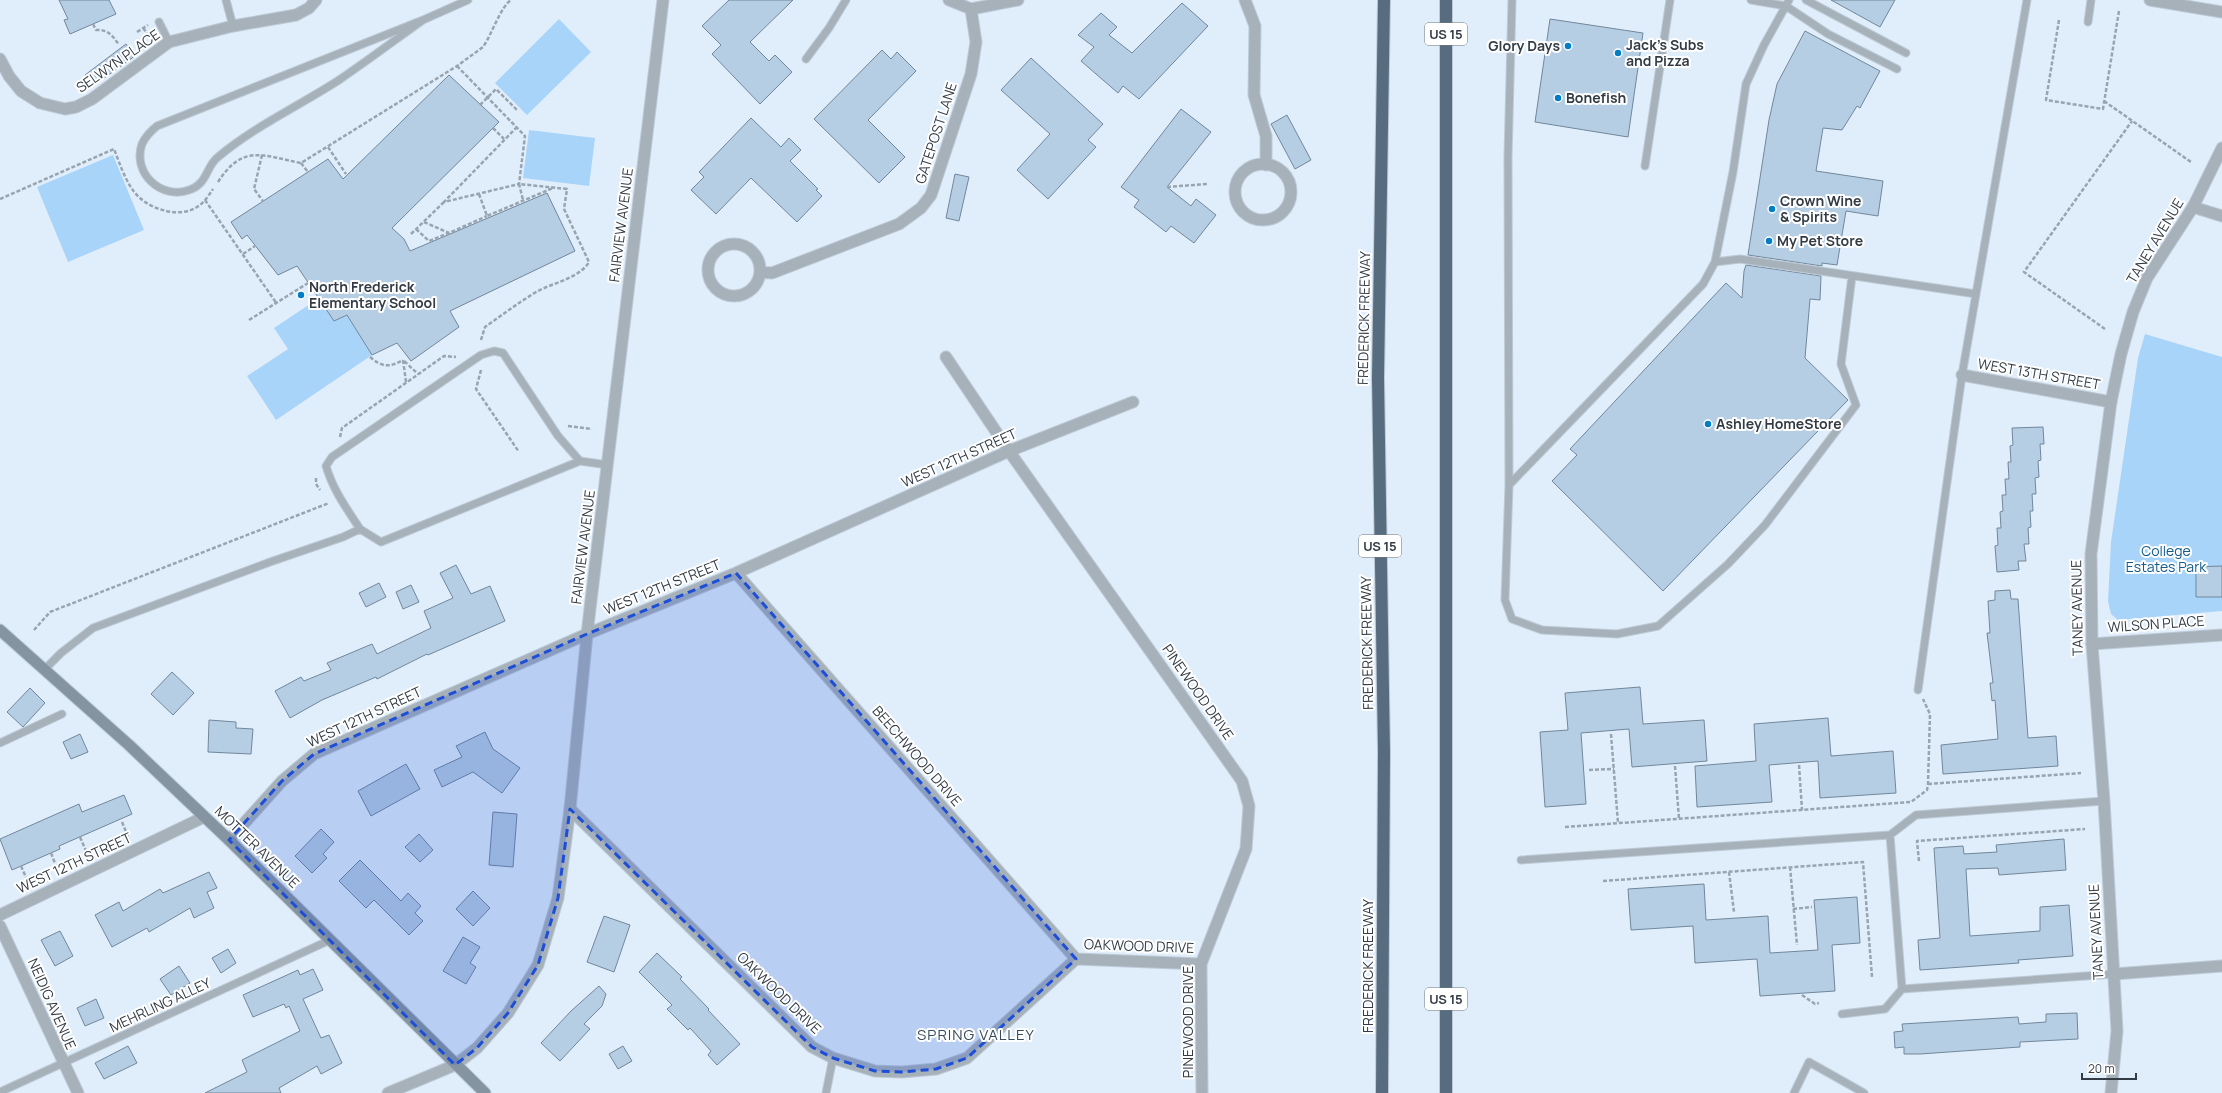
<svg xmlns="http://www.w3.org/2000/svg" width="2222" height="1093" viewBox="0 0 2222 1093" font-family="Manrope,sans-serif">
<rect width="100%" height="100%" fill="#e0eefb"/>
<!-- green -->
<path fill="#a9d4fa" d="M559,19L591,52L527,115L495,83Z
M529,130L595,138L589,186L523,178Z
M113,155L144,230L68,262L37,187Z
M319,298L334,321L347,315L372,355L276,420L247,376L288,349L274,328Z
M2145,334L2222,357V611L2118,620L2111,614L2108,601L2111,542L2138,358Z"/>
<!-- building -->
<path fill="#b6cee3" stroke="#71879b" d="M59,0H109L116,14L70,34L64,20L68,19Z
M729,0H793L750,42L769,61L775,55L792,72L760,104L712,54L721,45L702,26Z
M1831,0H1895L1880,27Z
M1182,3L1208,26L1139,99L1123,86L1118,93L1081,61L1094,47L1078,35L1101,13L1117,27L1109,35L1132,53Z
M1550,19L1643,33L1628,137L1535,122Z
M1805,31L1880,71L1860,108L1857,106L1842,130L1823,128L1816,171L1883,181L1878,216L1846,211L1837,265L1822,263V266L1748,255L1769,120L1777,84Z
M126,44L135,56L93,86L85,75Z
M882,50L891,59L897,52L916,71L868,120L905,157L879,183L814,119Z
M1031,58L1103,124L1088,140L1096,147L1048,199L1017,170L1050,134L1001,90Z
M449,75L499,122L392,228L404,239L410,251L547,193L575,251L450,311L459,327L411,361L397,343L372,355L347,315L334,321L297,266L278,275L247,235L242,239L231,222L328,159L343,179Z
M1181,109L1211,132L1167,187L1191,206L1196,199L1216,215L1194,243L1171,226L1166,232L1134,207L1139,200L1121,187Z
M1287,115L1311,160L1295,169L1271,124Z
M751,118L781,147L789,138L801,150L790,161L818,189L816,190L822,196L797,222L751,178L716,214L691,190L704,177L699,172Z
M955,174L969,177L959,221L946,218Z
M1746,265L1821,276L1820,300L1810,299L1805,358L1848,400L1663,591L1552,481L1577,455L1570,449L1726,283L1742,298L1744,271Z
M2043,427L2044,444H2040L2041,460L2038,461L2039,477L2035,478L2036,494H2032L2033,511H2030L2031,527L2028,528L2029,544H2024L2026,561H2018L2019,570L1997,572L1995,546L1998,545L1997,528H2001L2000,512L2003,511L2002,495H2006L2005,479H2009L2008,462H2011L2010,446L2013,445L2012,428Z
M456,565L471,594L490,586L505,621L428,655L427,654L377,679L376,677L322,700L290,718L275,691L301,677L304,681L331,670L327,663L372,644L377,654L431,628L424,611L453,598L440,573Z
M2222,566V597H2196V567Z
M379,583L386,597L366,607L359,593Z
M411,585L419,602L403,609L396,592Z
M2010,590L2011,599H2018L2028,738L2056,736L2058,766L1943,774L1941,745L1998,739L1995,700L1992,701L1990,683H1993L1987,633H1990L1988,601L1995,600V591Z
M172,672L194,693L173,715L151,694Z
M1640,687L1643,724L1704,720L1707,761L1632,767L1629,729L1581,733L1586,804L1545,807L1540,732L1568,730L1565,693Z
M30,688L45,703L23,727L7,712Z
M1828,718L1831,756L1893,751L1896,793L1820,798L1818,761L1769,765L1772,802L1697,807L1695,766L1756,761L1754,724Z
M209,720L236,722V728L253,729L251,754L208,752Z
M485,732L493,749L520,768L502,793L473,772L442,787L434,770L462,757L456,746Z
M80,734L88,752L71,759L63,742Z
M406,764L420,789L371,816L358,791Z
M124,795L132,814L59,846L60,849L12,870L0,839L79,804L82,812Z
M493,812L517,814L513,867L489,865Z
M321,829L334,842L323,854L327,858L312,873L295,856Z
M419,834L433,850L420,862L405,847Z
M2064,839L2066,870L1999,875L1998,868L1966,869L1970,936L2040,931V907L2069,905L2073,956L2018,960L2019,963L1920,970L1918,940L1940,938L1934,848L1963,846L1964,854L1997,852L1996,845Z
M360,860L401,901L408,893L421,906L415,913L423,921L409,935L374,900L366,908L339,881Z
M209,872L217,888L207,892L214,908L194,918L190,908L149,932L147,928L112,947L95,915L119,902L123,911L160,889L163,893Z
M1704,884L1706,920L1768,916L1770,953L1818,950L1814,900L1857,897L1860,943L1832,945L1835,991L1760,996L1757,959L1695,963L1693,926L1631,930L1628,889Z
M473,891L490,908L473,926L456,909Z
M604,916L630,925L614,972L587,962Z
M60,931L73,956L55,966L41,940Z
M463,937L480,947L470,963L476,967L466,984L443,971Z
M228,949L236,963L221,973L212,958Z
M657,953L682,977L680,979L709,1009L708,1010L740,1044L717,1065L708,1055L711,1051L690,1028L688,1030L667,1009L672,1005L639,972Z
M179,966L190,983L171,995L160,979Z
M313,969L323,990L303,999L321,1038L329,1035L342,1063L321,1074L317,1066L279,1088L281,1093H205L247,1072L242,1060L300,1031L289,1006L286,1008L284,1004L253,1017L243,995L298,970L300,975Z
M599,986L606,994L602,1006L584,1024L590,1029L560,1061L541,1043L571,1011Z
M96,999L104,1018L85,1026L77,1008Z
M2077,1013L2078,1039L2020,1042V1047L1920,1054H1904V1047L1895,1048L1894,1032L1903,1031L1902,1024L2018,1017L2019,1024L2046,1022V1014Z
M128,1046L137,1063L104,1079L95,1063Z
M623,1046L632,1061L618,1069L609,1054Z"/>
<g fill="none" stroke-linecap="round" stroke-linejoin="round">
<defs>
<path id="service" d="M226,0L233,26
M1512,0L1508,157L1509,485L1505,600L1512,619L1542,630L1617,634L1658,626L1728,564L1765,525L1856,405L1841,364L1852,276
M1751,0L1786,6L1828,34L1897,69
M1806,0L1906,53
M423,20C395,40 367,61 339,80C299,106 255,126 218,157C206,166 208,184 189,190C161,200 132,173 142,144C145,137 151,131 157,126L423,20L468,0
M159,22L169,42
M2088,22L2091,0
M806,59L829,28L846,0
M1645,166L1670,0
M1715,262L1740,259L1976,294
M1509,485L1703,284L1715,262L1733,172L1746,84L1764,45L1789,0
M360,529C347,509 333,490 326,466L332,457L481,355L494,351L503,353L558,436L580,461
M45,669L61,653L93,628L270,562L343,537L360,529L381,542L580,461L608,465
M1918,690L1962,375L2027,0
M0,743L62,714
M1890,835L1902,989L2114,974
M1521,860L1890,835L1916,815L2104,801
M1842,1014L1885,1009L1902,989
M0,1092L330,940
M826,1093L833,1058
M1794,1093L1809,1062L1864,1093"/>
<path id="minor" d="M949,0L971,9L1018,0
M1245,0L1255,26L1254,95L1266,136V165
M2150,0L2222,12
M0,59L9,76L21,91L40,103L65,109L76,107L92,99L169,42L233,26L296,15L309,8L316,0
M1235 192a28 28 0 1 1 56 0a28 28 0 1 1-56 0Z
M2193,207L2222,216
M708 270a26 26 0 1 1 52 0a26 26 0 1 1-52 0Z
M760,272L772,273L899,224L921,208L931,195L971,74L976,42L971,9
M946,357L1009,451L1242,781L1249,806L1246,849L1201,964L1202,1093
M1962,375L2111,402
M736,573L1076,959
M2092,644L2222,635
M570,809L812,1047L833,1058L875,1071L902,1072L936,1069L967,1058L1076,959L1201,964
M229,840L282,781L314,754L587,634L736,573L1009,451L1133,402
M0,915L204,817
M0,926L78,1093
M2114,974L2222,966"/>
<path id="tertiary" d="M388,1093L455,1065L477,1048L508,1013L538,965L558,898L570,809L587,634L663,0
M2111,1093L2117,1031L2104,801L2092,644L2091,554L2111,402L2121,354L2133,312L2147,278L2193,207L2222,148"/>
<path id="secondary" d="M0,630L129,745L229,840L485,1093"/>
<path id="motorway" d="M1446,0V1093
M1382,1093L1384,752L1378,378L1384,0"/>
</defs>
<!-- service casing -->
<use href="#service" stroke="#bdcad7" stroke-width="9"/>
<!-- minor casing -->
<use href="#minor" stroke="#bdcad7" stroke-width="13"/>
<!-- tertiary casing -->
<use href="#tertiary" stroke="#bdcad7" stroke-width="13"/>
<!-- secondary casing -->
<use href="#secondary" stroke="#bdcad7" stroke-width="13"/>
<!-- motorway casing -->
<use href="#motorway" stroke="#bdcad7" stroke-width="14"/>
<!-- path -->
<path stroke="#98a4af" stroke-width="2.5" stroke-dasharray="4 2" stroke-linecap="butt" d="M2059,20L2046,100L2103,109L2119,11
M93,24L96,30C108,29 113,36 119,45
M143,28L152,39
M137,32L148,25
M457,66L525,136L519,184L444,202L517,127
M2104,101L2191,162
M480,105L496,89L517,110
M493,128L504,139
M328,147L346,174
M262,155L254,189L263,201
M301,163L308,172
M218,182C243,143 264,156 301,163L457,66L483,47C491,36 501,6 511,0
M1167,187L1207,184
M479,194L487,216L553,188
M0,199L114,149C120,164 127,187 140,198C153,210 180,218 197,207C204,203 209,195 213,189
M205,200L277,304
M424,222L449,233L487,216
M416,229L429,241L449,233
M411,234L444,202
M243,254L255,246
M249,320L308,283
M2105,329L2024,272L2132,121
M481,340L485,327C502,315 518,303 536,292C552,283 580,278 589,262L564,209L567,189L519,184L523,200
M370,357C382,367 389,368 403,360
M481,370L476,389L519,452
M406,382L403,360L418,374
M568,426L592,429
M340,437L342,428L444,356L456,357
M316,478V484L320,490
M34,630L50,612L329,503
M1611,734L1618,823
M1799,765L1802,810
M1675,766L1679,819
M1589,770L1614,769
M1928,784L2081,773
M122,822L129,839
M1565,827L1911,802L1927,790L1928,784L1930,714L1923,699
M80,837L89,858
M51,853L58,871
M1919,861L1917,841L2085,829
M21,866L29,884
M1790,867L1797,945
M1729,872L1734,912
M1603,881L1863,862L1872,977
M1793,909L1812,907
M1802,995L1815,1004L1819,1003"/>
<!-- service -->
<use href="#service" stroke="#a7b1ba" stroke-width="7"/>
<!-- minor -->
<use href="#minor" stroke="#a7b1ba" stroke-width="11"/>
<!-- tertiary -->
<use href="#tertiary" stroke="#a7b1ba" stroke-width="11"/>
<!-- secondary -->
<use href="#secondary" stroke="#8594a1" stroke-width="11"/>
<!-- motorway -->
<use href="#motorway" stroke="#576d7f" stroke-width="12"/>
</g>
<!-- marked area -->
<path fill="#1d4ed8" fill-opacity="0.2" stroke="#1d4ed8" stroke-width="3" stroke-dasharray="8 5" stroke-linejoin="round" d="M736,573L1076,959L967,1058L936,1069L902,1072L875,1071L833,1058L812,1047L570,809L558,898L538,965L508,1013L477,1048L455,1065L229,840L282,781L314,754L587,634Z"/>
<!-- markers -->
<g fill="#027ec7" stroke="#fff" stroke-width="1.5">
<circle cx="1568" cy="46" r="4"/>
<circle cx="1618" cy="53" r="4"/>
<circle cx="1558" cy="98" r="4"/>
<circle cx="1772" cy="209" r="4"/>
<circle cx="1769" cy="241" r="4"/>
<circle cx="301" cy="295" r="4"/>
<circle cx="1708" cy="424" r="4"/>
</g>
<g text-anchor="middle" stroke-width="4" stroke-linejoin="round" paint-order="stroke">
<!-- shield labels -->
<g fill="#fff" stroke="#70767d" stroke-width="1">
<rect x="1425" y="23" width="42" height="22" rx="3"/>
<rect x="1359" y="535" width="42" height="22" rx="3"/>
<rect x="1425" y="988" width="42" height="22" rx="3"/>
</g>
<g font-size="13" font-weight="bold" fill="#333c45">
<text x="1446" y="39">US 15</text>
<text x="1380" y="551">US 15</text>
<text x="1446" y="1004">US 15</text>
</g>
<!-- poi labels -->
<g font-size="14" font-weight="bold" fill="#333c45" stroke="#fff" text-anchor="start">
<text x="1626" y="50">Jack's Subs<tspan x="1626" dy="16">and Pizza</tspan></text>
<text x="1560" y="51" text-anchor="end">Glory Days</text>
<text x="1566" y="103">Bonefish</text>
<text x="1780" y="206">Crown Wine<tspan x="1780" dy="16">&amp; Spirits</tspan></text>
<text x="1777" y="246">My Pet Store</text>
<text x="309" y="292">North Frederick<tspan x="309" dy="16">Elementary School</tspan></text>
<text x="1716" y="429">Ashley HomeStore</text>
</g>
<!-- street labels -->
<g font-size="14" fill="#333c45" stroke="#fff">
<text transform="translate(118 61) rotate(-35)" y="5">SELWYN PLACE</text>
<text transform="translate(936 133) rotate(-72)" y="5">GATEPOST LANE</text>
<text transform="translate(621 225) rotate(-83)" y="5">FAIRVIEW AVENUE</text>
<text transform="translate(2155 241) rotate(-59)" y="5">TANEY AVENUE</text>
<text transform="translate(1364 318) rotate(-89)" y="5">FREDERICK FREEWAY</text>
<text transform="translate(2039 374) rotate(10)" y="5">WEST 13TH STREET</text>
<text transform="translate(959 458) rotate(-24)" y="5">WEST 12TH STREET</text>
<text transform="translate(583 547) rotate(-83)" y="5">FAIRVIEW AVENUE</text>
<text transform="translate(662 587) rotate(-22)" y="5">WEST 12TH STREET</text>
<text transform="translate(2077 608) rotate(-91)" y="5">TANEY AVENUE</text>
<text transform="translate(2156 624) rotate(-4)" y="5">WILSON PLACE</text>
<text transform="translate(1367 643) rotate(-91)" y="5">FREDERICK FREEWAY</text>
<text transform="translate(1198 692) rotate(55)" y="5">PINEWOOD DRIVE</text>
<text transform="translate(364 717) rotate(-25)" y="5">WEST 12TH STREET</text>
<text transform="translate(917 756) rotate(49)" y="5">BEECHWOOD DRIVE</text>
<text transform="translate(257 847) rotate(44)" y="5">MOTTER AVENUE</text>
<text transform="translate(74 863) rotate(-25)" y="5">WEST 12TH STREET</text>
<text transform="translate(2096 932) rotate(-93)" y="5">TANEY AVENUE</text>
<text transform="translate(1139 946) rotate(2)" y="5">OAKWOOD DRIVE</text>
<text transform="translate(1368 966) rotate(-90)" y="5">FREDERICK FREEWAY</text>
<text transform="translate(779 993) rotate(44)" y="5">OAKWOOD DRIVE</text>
<text transform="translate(52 1004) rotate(66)" y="5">NEIDIG AVENUE</text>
<text transform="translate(160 1005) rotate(-25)" y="5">MEHRLING ALLEY</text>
<text transform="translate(1188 1022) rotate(-90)" y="5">PINEWOOD DRIVE</text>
</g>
<!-- park labels -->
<g font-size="14" fill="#115b8d" stroke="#fff">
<text x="2166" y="556">College<tspan x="2166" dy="16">Estates Park</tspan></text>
</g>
<!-- neighbourhood labels -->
<g font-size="15" letter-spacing="1" fill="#374c5d" stroke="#fff">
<text x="976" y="1040">SPRING VALLEY</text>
</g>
</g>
<!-- scale -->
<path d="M2082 1073v6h54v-6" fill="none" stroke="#333c45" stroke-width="2"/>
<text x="2088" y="1073" font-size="12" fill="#333c45" stroke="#ffffff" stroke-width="3" paint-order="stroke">20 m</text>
</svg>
